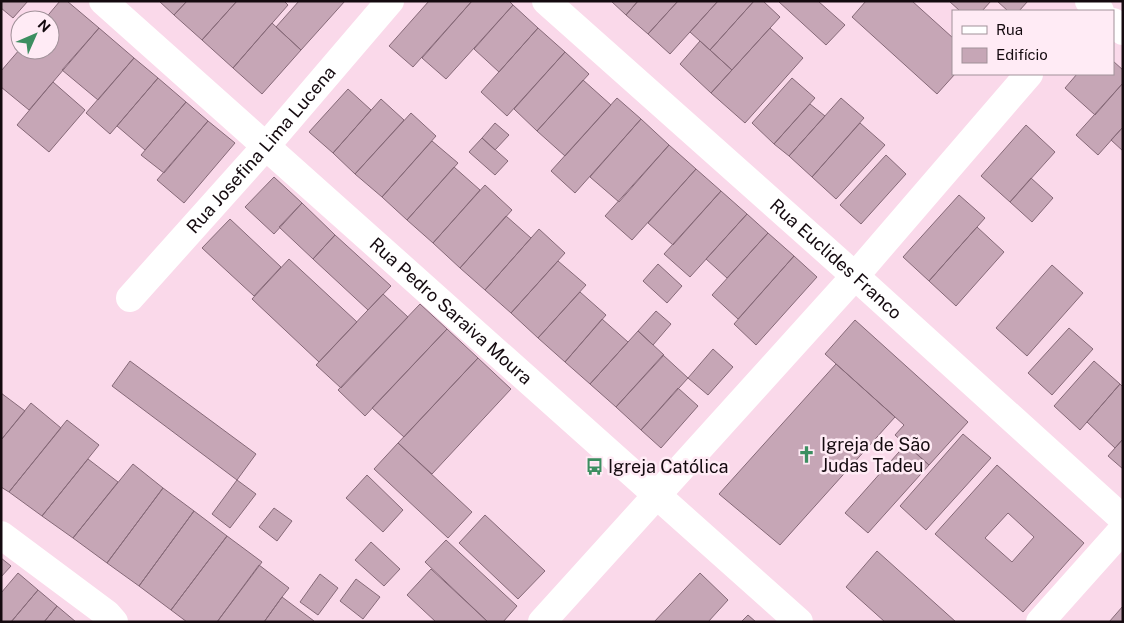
<svg xmlns="http://www.w3.org/2000/svg" width="1124" height="623" viewBox="0 0 1124 623" font-family="'Public Sans',sans-serif">
<rect width="100%" height="100%" fill="#fad9ea"/>
<!-- building -->
<path fill="#c6a6b6" stroke="#866978" fill-rule="evenodd" d="M1,1H28L13,18L1,8Z
M60,1H67L99,28L29,110L1,87V71L20,49V50H50V20H44Z
M159,1H187L174,15Z
M187,1H237L202,40L174,15Z
M237,1H284L288,5L233,68L202,40Z
M299,1H345L301,50L276,27Z
M429,1H472L413,67L389,46Z
M472,1H509L513,5L446,79L422,58Z
M611,1H638L626,15Z
M638,1H678L648,34L626,15Z
M678,1H718L670,54L648,34Z
M718,1H754L710,50L690,32Z
M754,1H763L780,17L732,70L710,50Z
M778,1H818L845,25L826,45Z
M866,1H912L953,38V74H955L937,94L852,17Z
M949,1H991L982,11H960Z
M997,1H1028L1019,11H1008Z
M513,5L538,28L499,72L474,49Z
M272,23L301,50L262,94L233,68Z
M99,28L134,58L98,100L62,70Z
M538,28L565,52L507,116L481,92Z
M770,28L803,58L745,123L711,93Z
M700,41L732,70L711,93L680,64Z
M565,52L589,74L537,131L514,109Z
M134,58L158,78L110,134L86,113Z
M1113,61L1123,70V83L1095,115L1065,88L1077,74H1113Z
M158,78L186,102L145,150L117,126Z
M792,78L815,98L774,144L752,123Z
M583,80L611,105L565,156L537,131Z
M53,82L85,110L49,152L17,125Z
M1123,83V127L1098,155L1076,135Z
M348,89L371,110L333,153L309,132Z
M617,98L641,119L575,193L551,171Z
M841,98L864,118L812,177L789,156Z
M381,99L404,120L355,174L333,153Z
M186,102L208,121L164,173L141,155Z
M810,104L825,116L789,156L774,144Z
M411,113L436,136L382,197L355,174Z
M641,119L669,145L619,202L590,177Z
M208,121L235,143L184,203L157,180Z
M495,123L509,135L495,150L482,138Z
M860,123L885,145L836,199L812,177Z
M1026,125L1055,152L1010,202L981,176Z
M1123,127V151L1111,140Z
M482,138L508,161L495,175L469,152Z
M432,141L458,163L407,220L382,197Z
M669,145L696,169L632,240L605,216Z
M886,155L906,174L861,224L840,205Z
M454,167L480,190L433,243L407,220Z
M696,169L721,191L673,245L648,223Z
M274,177L302,203L274,234L245,207Z
M1031,178L1053,198L1032,222L1010,202Z
M485,185L512,210L460,268L433,243Z
M721,191L747,214L690,277L664,254Z
M959,195L985,218L929,281L903,257Z
M302,203L335,235L313,259L279,227Z
M747,214L768,233L727,278L706,259Z
M506,216L531,238L485,290L460,268Z
M230,219L281,267L254,296L202,248Z
M977,227L1004,252L956,306L929,281Z
M539,229L565,253L511,313L485,290Z
M768,233L794,256L738,319L712,295Z
M335,235L391,286L368,310L313,259Z
M794,256L817,277L756,345L734,324Z
M289,259L357,322L319,362L252,299Z
M558,261L586,285L538,338L511,313Z
M658,264L682,286L667,303L643,281Z
M1052,265L1083,293L1027,356L996,328Z
M580,292L606,315L565,362L538,338Z
M383,294L408,317L341,388L316,365Z
M420,304L447,329L365,416L338,390Z
M656,311L671,324L653,345L638,331Z
M602,319L628,342L590,384L565,362Z
M855,320L968,422L929,465L895,435L904,425L825,354Z
M1069,328L1093,349L1052,395L1028,373Z
M447,329L478,358L404,437L372,408Z
M638,331L664,355L616,407L590,384Z
M713,349L733,367L708,395L688,378Z
M663,355L688,378L641,430L616,407Z
M478,358L511,389L432,474L398,443Z
M130,361L256,454L237,480L112,386Z
M1094,361L1120,384L1080,430L1054,406Z
M836,364L895,417L780,545L719,494Z
M1120,384L1123,387V439L1115,448L1087,422Z
M678,388L698,406L661,448L641,430Z
M1,393L25,411L1,440Z
M31,403L61,428L9,492L1,487V440Z
M67,420L99,445L42,516L9,492Z
M963,434L991,458L926,530L900,506Z
M1123,439V469L1108,456Z
M398,443L472,512L448,538L374,469Z
M906,444L929,465L868,533L845,513Z
M88,459L118,482L73,538L42,516Z
M133,464L163,488L107,563L73,538Z
M997,465L1084,543L1023,612L935,534ZM1008,513L1034,537L1012,562L985,538Z
M367,475L403,510L383,532L346,498Z
M237,480L256,494L230,528L212,514Z
M163,488L194,511L139,586L107,563Z
M274,508L292,521L277,541L259,527Z
M194,511L227,536L171,610L139,586Z
M485,515L545,571L518,599L459,543Z
M227,536L262,562L217,622H187L171,610Z
M446,540L517,606L503,622H488L425,562Z
M371,542L400,569L384,586L355,560Z
M877,551L956,622H885L846,587Z
M1,558L11,566L1,577Z
M259,565L289,588L282,597L264,622H217Z
M431,569L488,622H436L407,595Z
M18,573L38,590L11,622H1V593Z
M700,573L728,600L708,622H654Z
M320,574L338,588L318,615L300,602Z
M356,579L380,597L363,619L340,601Z
M38,590L57,606L44,622H11Z
M282,597L314,621L313,622H264Z
M57,606L76,622H44Z
M1123,606V622H1109Z
M748,615L756,622H741Z"/>
<g fill="none" stroke-linecap="round" stroke-linejoin="round">
<!-- minor -->
<g stroke="#fff" stroke-width="28">
<path id="s1" d="M103,1L799,622"/>
<path id="s2" d="M546,1L855,276L1123,519"/>
<path d="M1089,1L1100,11"/>
<path d="M1113,22L1123,31"/>
<path id="s3" d="M130,298L266,146L390,1"/>
<path d="M1,535L107,614L114,622"/>
<path d="M542,622L855,276L1029,74"/>
<path d="M1040,622L1123,529"/>
</g>
</g>
<!-- icons -->
<defs>
<symbol id="church-bare" viewBox="-9 -9 18 18"><path d="M-1.2-6h2.4v3.5h3.3v2.4h-3.3V6h-2.4V-.1h-3.3v-2.4h3.3Z" fill="#3c8e60" stroke="#ffebf5" stroke-width="2.5" paint-order="stroke"/></symbol>
<symbol id="bus-bare" viewBox="-9 -9 18 18"><path d="M-5-6H5V4H4V6H2V4H-2V6H-4V4H-5ZM-3.5-4V0h7V-4ZM-3.5 1.2v1.5H-2V1.2ZM2 1.2v1.5H3.5V1.2Z" fill="#3c8e60" stroke="#ffebf5" stroke-width="2.5" paint-order="stroke"/></symbol>
</defs>
<g fill-rule="evenodd">
<use href="#church-bare" x="794" y="442" width="25" height="25"/>
<use href="#bus-bare" x="582" y="454" width="25" height="25"/>
</g>
<g text-anchor="middle" stroke-width="5" stroke-linejoin="round" paint-order="stroke">
<!-- street labels -->
<g font-size="18" fill="#140a0f" stroke="#ffebf5">
<text dy="6" stroke="none"><textPath href="#s3" startOffset="198">Rua Josefina Lima Lucena</textPath></text>
<text dy="6" stroke="none"><textPath href="#s2" startOffset="388">Rua Euclides Franco</textPath></text>
<text dy="6" stroke="none"><textPath href="#s1" startOffset="466">Rua Pedro Saraiva Moura</textPath></text>
</g>
<!-- poi labels -->
<g font-size="18" fill="#140a0f" stroke="#ffebf5" text-anchor="start">
<text x="821" y="451">Igreja de São<tspan x="821" dy="21">Judas Tadeu</tspan></text>
<text x="608" y="473">Igreja Católica</text>
</g>
</g>
<!-- border -->
<rect width="1124" height="623" fill="none" stroke="#140a0f" stroke-width="5"/>
<!-- legend -->
<rect x="952" y="10" width="162" height="65" fill="#ffebf5" stroke="#a19199"/>
<rect x="962" y="26" width="25" height="8" fill="#ffffff" stroke="#a19199"/>
<text x="996" y="35" font-size="15" fill="#140a0f">Rua</text>
<rect x="962" y="48" width="25" height="15" fill="#c6a6b6" stroke="#a19199"/>
<text x="996" y="60" font-size="15" fill="#140a0f">Edifício</text>
<!-- north arrow -->
<g transform="translate(35 35) rotate(45)"><circle r="24" fill="#ffebf5" stroke="#a19199"/>
<path d="M0-4L9 19L0 12L-9 19Z" fill="#3c8e60"/>
<text y="-8" font-size="14" font-weight="bold" text-anchor="middle" fill="#140a0f">N</text>
</g>
</svg>
